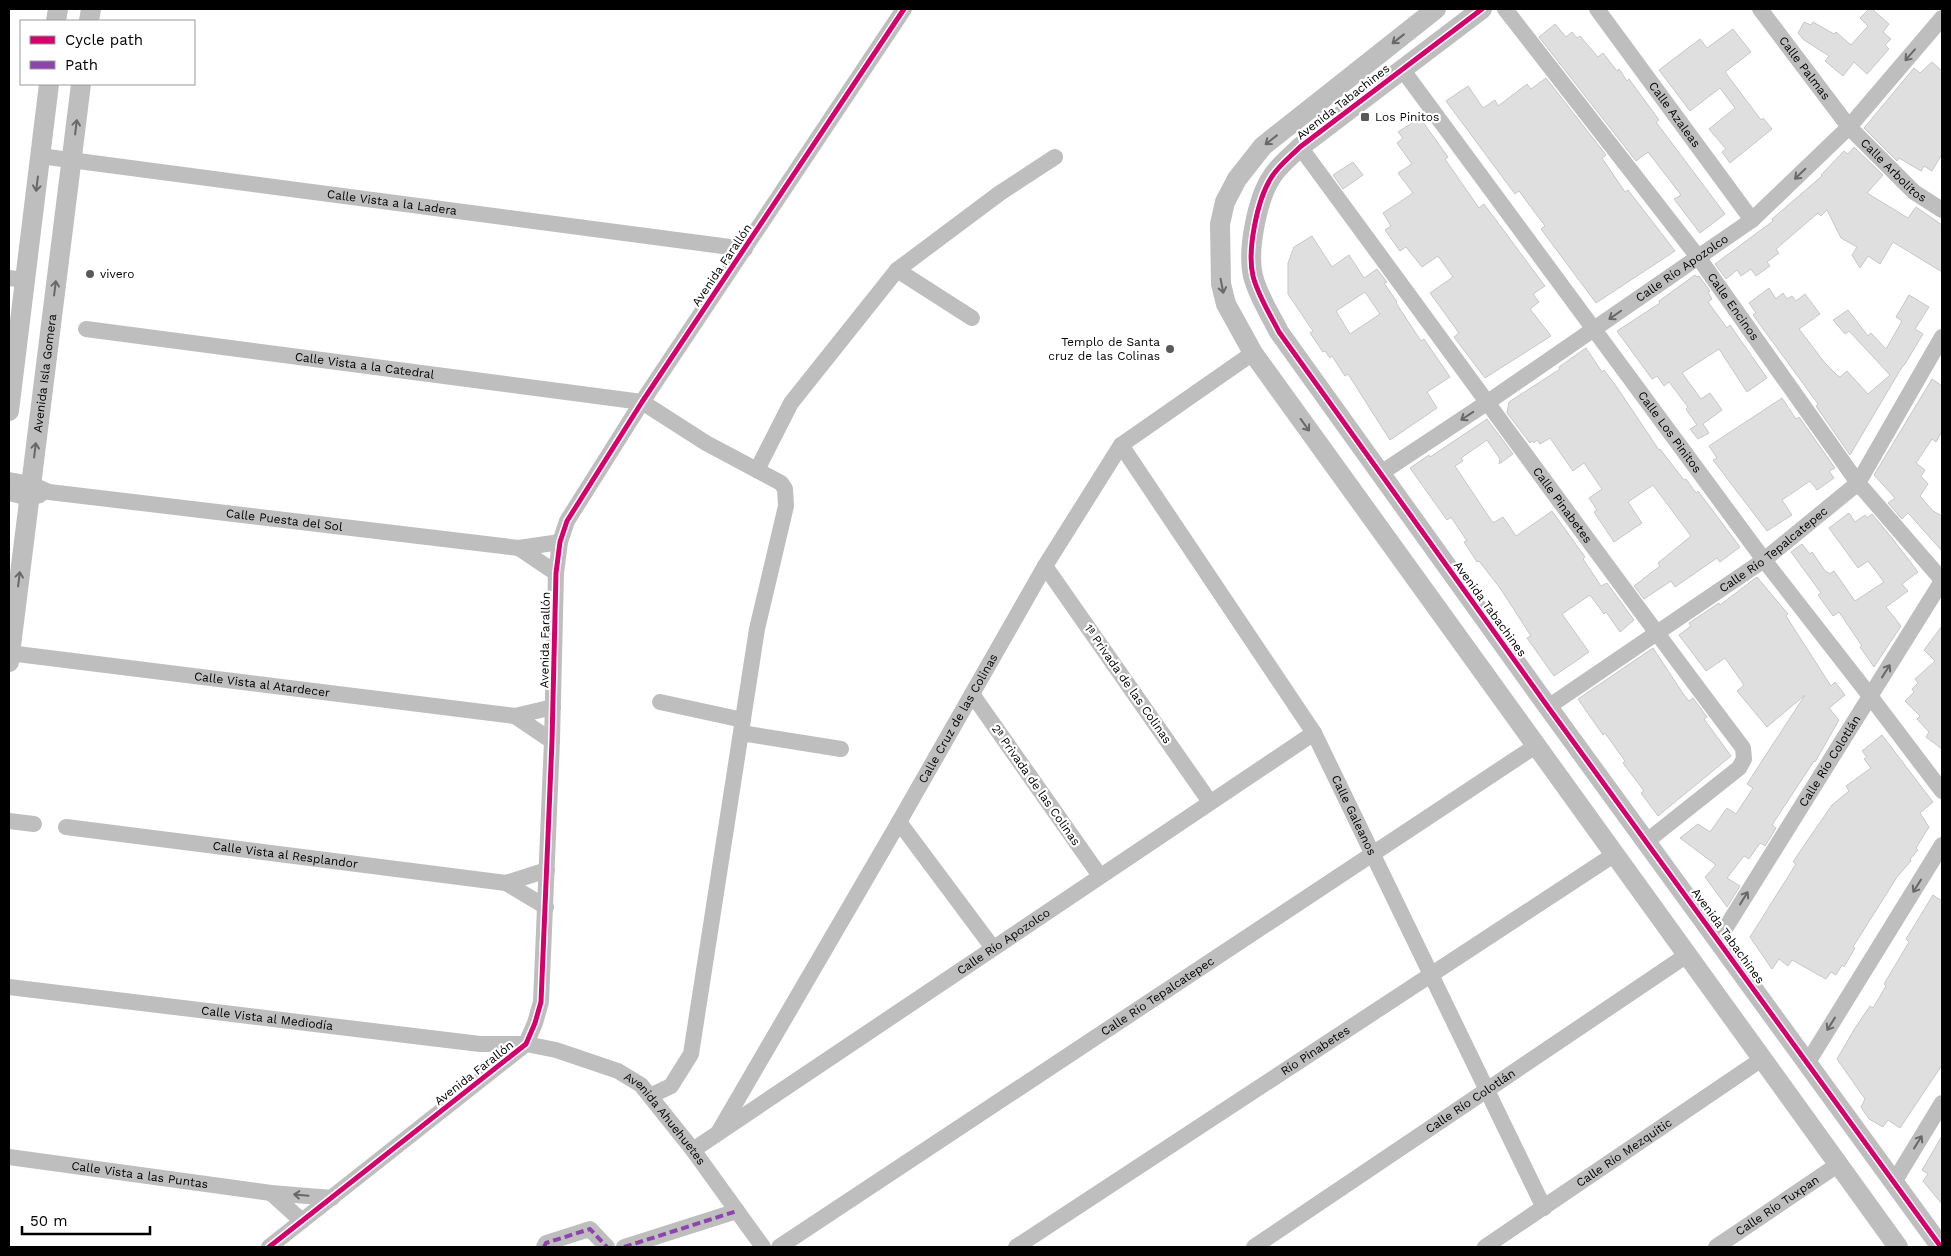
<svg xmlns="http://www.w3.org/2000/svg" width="1951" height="1256" viewBox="0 0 1951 1256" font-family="'Work Sans',sans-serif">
<rect width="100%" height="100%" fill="#fff"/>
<!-- building -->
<path fill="#dfdfdf" stroke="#c7c7c7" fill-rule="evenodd" d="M1869,9H1872L1889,24L1883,32L1891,39L1885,45L1889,49L1867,74L1854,62L1843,76L1825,61L1829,56L1804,40L1798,33L1804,22L1811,25L1813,22L1834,34L1836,32L1851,45L1868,26L1860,18Z
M1555,24L1566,37L1572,32L1577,38L1580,36L1598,57L1603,53L1617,71L1619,69L1627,81L1629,79L1659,120L1656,122L1725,214L1700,233L1674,199L1681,195L1648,152L1636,161L1539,37Z
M1733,29L1751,52L1725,72L1761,120L1763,118L1772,129L1730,163L1722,152L1726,149L1709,129L1735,108L1720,88L1690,111L1659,70L1700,39L1707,48Z
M1932,62L1942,71V154L1932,171L1924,166L1921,171L1899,158L1897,161L1864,128L1914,68L1920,73Z
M1546,78L1606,155L1602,158L1625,192L1628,190L1675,251L1596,303L1541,229L1545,226L1519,191L1515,194L1446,101L1468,86L1483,108L1495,100L1498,106L1527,84L1531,89Z
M1420,118L1448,157L1445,159L1479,208L1484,204L1545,286L1533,294L1539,302L1530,309L1551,336L1485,378L1454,337L1459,333L1430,293L1453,277L1438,256L1422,267L1406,247L1400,251L1385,230L1391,226L1383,213L1413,193L1398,173L1412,164L1397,143L1403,138L1398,132Z
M1854,147L1883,175L1867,193L1908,218L1916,207L1942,225V272L1893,242L1880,264L1868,256L1860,268L1852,255L1857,247L1841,238L1827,210L1821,216L1818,213L1776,249L1779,253L1767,262L1770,266L1756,276L1751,269L1741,276L1737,270L1726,279L1715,264L1773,221L1772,219L1822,176L1821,175L1844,151L1848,154Z
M1353,162L1363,175L1343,189L1333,175Z
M1312,236L1332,267L1349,255L1364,278L1377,269L1387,282L1384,283L1397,302L1396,303L1421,341L1424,339L1450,377L1427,392L1437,408L1390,440L1348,374L1345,376L1332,356L1330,358L1325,351L1323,352L1310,333L1313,331L1288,294V263L1294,247ZM1365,292L1380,314L1350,334L1336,311Z
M1695,275L1697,277L1699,276L1710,291L1708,292L1712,299L1708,302L1727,328L1730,325L1767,378L1747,392L1719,349L1682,373L1701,399L1710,393L1722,410L1703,424L1709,433L1698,439L1690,429L1697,425L1686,409L1688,407L1669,382L1664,386L1657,376L1652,379L1617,331L1660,303L1659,301Z
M1769,288L1776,299L1783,293L1787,299L1792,296L1796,301L1805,294L1820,314L1799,329L1825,363L1838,376L1840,377L1847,371L1868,394L1890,375L1849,331L1845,334L1833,320L1848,310L1868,336L1871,333L1886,349L1902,321L1896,317L1909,295L1929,307L1915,329L1923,334L1905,364L1902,367L1850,455L1816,406L1818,404L1753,315L1756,313L1749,303Z
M1586,348L1602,372L1604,370L1616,386L1659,450L1660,449L1684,480L1686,479L1696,493L1698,491L1740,547L1720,562L1717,558L1675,587L1671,581L1644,599L1634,586L1660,566L1658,563L1691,536L1653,485L1628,502L1642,523L1614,542L1594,512L1597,510L1589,498L1602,489L1584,463L1573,471L1550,438L1540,444L1537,440L1534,443L1532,441L1530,443L1507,413L1509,402L1560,369L1559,367Z
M1932,379L1942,386V431L1936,442L1932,439L1916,463L1925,470L1921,476L1928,484L1920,496L1933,511L1942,516V551L1908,513L1902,519L1888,503L1895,498L1874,475Z
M1782,398L1796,419L1799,417L1835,468L1829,471L1834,478L1817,490L1810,481L1782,500L1792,515L1767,531L1713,460L1717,458L1709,446Z
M1487,419L1513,454L1499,464L1500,459L1487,440L1461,458L1463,461L1455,466L1493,523L1503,517L1516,536L1552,511L1585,557L1583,559L1601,586L1607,583L1634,620L1620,632L1606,612L1604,614L1590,595L1562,614L1589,652L1554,676L1527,638L1531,636L1500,588L1479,561L1477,562L1464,542L1467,541L1451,517L1447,520L1410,468L1429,455L1430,457Z
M1849,513L1855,522L1865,515L1867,518L1872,514L1892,538L1918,572L1902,584L1908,591L1886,607L1901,626L1874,667L1860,647L1862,646L1839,612L1833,616L1818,595L1821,593L1791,552L1802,544L1810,554L1812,552L1826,572H1828L1829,574L1834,571L1855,601L1884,582L1868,561L1858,568L1829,528Z
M1757,577L1788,614L1786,616L1831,686L1835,682L1845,695L1829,708L1839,720L1815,762L1814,761L1772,825L1776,828L1765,846L1760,843L1749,859L1744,856L1727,878L1740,886L1727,907L1705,877L1716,865L1680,838L1698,824L1710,832L1727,808L1736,814L1753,788L1747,784L1805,695L1767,727L1737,691L1744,685L1725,658L1706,671L1679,635L1691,626L1689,623L1719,603L1720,605Z
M1942,626V749L1926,737L1929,732L1917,719L1920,716L1905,701L1914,692L1912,689L1918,683L1915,679L1935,661L1924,650Z
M1653,648L1684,695L1689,701L1693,698L1707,717L1704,719L1731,756L1658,816L1641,793L1644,791L1623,763L1625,761L1605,733L1603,735L1578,699Z
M1882,735L1933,802L1920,813L1929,827L1916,848L1918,850L1910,859L1911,861L1897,877L1853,947L1855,948L1844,967L1842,965L1836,975L1831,972L1826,979L1792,960L1788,966L1779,959L1772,969L1750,937L1796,864L1793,862L1805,844L1832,805L1849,791L1846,786L1871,768L1864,759L1867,757L1862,751Z
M1933,895L1942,901V1065L1900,1128L1888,1120L1883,1127L1869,1119L1861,1107L1865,1099L1837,1059L1855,1028L1870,1006L1873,1008L1886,986L1884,984L1909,942L1906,939Z
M1942,1136V1204L1923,1181L1928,1174L1922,1170Z"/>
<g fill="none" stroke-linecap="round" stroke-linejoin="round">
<!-- minor -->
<g stroke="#bebebe" stroke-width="16">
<path id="s1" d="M1505,9L1698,257L1858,483L1942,580"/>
<path id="s2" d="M1597,9L1752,220"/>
<path id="s3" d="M1760,9L1849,127L1914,192L1942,210"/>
<path id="s4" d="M1402,69L1764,560L1870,696L1942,791"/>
<path id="s5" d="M1300,147C1448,347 1593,550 1743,748L1744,759L1739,768L1647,841"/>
<path id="s6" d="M40,156L745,249"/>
<path d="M897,270L972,318"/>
<path d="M9,278L25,280"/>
<path id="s7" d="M86,329L642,402L706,443L781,483L785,489L786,506L757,629L691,1054L671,1086L650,1096"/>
<path id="s8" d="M1121,445L1314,733L1544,1208"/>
<path d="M757,470L791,403L897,270L1000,193L1055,157"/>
<path id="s9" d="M1381,473L1488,402L1752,220L1849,127L1942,18"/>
<path id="s10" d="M9,480L31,484L49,492L519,548L560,542"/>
<path d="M9,493L29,498L40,495"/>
<path d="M519,548L556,573"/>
<path d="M1045,566L1210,802"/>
<path id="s11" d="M9,653L515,716L553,707"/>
<path d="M972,694L1100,876"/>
<path d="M660,702L743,720"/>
<path id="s12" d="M1548,707L1764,560L1858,483L1942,337"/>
<path d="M515,716L552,741"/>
<path d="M741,733L841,749"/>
<path d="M9,821L34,824"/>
<path d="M899,822L993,948"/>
<path id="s13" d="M66,827L506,883L547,870"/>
<path d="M506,883L546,907"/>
<path id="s14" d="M1718,940L1942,581"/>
<path id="s15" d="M9,987L480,1044H526L556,1050L618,1071L641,1085L693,1150L763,1247"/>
<path d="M1808,1062L1942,845"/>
<path id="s16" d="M718,1133L899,822L1045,566L1121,445L1253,353"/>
<path id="s17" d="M693,1150L1314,733"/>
<path id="s18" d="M9,1157L271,1193L332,1198"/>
<path d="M1894,1182L1942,1103"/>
<path d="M271,1193L302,1221"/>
<path d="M269,1247L526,1044L535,1023L541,1002L552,741L556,573L560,542L567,521L642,402L904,9"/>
<path d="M544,1247L546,1243L590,1229L607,1247"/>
<path d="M624,1247L737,1211"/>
<path id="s19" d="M779,1247L1537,745"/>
<path id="s20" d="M1016,1247L1615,854"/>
<path id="s21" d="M1254,1247L1687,955"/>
<path id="s22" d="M1485,1247L1762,1059"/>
<path id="s23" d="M1716,1247L1839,1164"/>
</g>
<!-- tertiary -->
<g stroke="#bebebe" stroke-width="20">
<path d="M1436,9L1263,146L1237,179L1225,202L1220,224L1221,284L1226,304L1253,353L1898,1247"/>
<path d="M1482,9L1300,147C1290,157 1278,166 1271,178C1257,200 1247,251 1253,276C1258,296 1270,314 1279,332L1548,707L1941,1247"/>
<path d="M56,21L58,9"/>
<path d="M89,21L91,9"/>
<path d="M9,411L49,84"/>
<path id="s24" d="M9,662L81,84"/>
</g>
<!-- quiet -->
<path stroke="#8e44ad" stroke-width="4" stroke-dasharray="8 4" stroke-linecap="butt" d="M544,1247L546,1243L590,1229L607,1247
M624,1247L737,1211"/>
<defs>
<path id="cycleway" d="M1482,9L1300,147C1290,157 1278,166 1271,178C1257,200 1247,251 1253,276C1258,296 1270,314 1279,332L1548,707L1941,1247
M269,1247L526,1044L535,1023L541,1002L552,741L556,573L560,542L567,521L642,402L904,9"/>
</defs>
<!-- cycleway casing -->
<use href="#cycleway" stroke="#fff" stroke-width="8"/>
<!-- cycleway -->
<use href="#cycleway" stroke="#d6006c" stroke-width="5"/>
</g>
<!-- one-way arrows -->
<defs><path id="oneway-shaft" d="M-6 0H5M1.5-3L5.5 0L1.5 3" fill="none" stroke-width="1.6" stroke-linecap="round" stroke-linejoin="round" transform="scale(1.25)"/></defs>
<g stroke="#686868">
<use href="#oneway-shaft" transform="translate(1398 39) rotate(142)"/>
<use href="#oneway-shaft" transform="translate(1910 55) rotate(131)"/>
<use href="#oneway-shaft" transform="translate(76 127) rotate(-83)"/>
<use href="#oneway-shaft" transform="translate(1271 140) rotate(142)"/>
<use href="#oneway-shaft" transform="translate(1800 174) rotate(136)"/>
<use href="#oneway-shaft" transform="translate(37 184) rotate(97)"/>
<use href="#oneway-shaft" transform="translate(1222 286) rotate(79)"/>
<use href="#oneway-shaft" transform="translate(55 288) rotate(-83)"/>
<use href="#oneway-shaft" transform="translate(1615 315) rotate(145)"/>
<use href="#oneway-shaft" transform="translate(1467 416) rotate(146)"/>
<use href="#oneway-shaft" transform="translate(1305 425) rotate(54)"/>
<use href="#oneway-shaft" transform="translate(35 450) rotate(-83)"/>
<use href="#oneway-shaft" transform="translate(19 579) rotate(-83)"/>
<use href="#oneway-shaft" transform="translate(1886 671) rotate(-58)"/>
<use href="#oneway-shaft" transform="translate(1917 886) rotate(122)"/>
<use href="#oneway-shaft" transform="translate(1744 898) rotate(-58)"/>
<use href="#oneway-shaft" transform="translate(1831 1024) rotate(122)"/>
<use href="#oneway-shaft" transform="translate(1918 1142) rotate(-58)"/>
<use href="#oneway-shaft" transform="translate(301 1195) rotate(-175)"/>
</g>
<!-- markers -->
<g fill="#595959" stroke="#fff" stroke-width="2">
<rect x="1360" y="112" width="10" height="10" rx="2.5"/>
<circle cx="90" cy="274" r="5"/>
<circle cx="1170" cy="349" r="5"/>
</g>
<g text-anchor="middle" stroke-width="4.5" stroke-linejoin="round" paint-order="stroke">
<!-- street labels -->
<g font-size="12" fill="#000" stroke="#fff">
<text dy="4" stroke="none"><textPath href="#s3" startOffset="74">Calle Palmas</textPath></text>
<text transform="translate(1343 102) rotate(-38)" y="4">Avenida Tabachines</text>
<text dy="4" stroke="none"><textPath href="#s2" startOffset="131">Calle Azaleas</textPath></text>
<text dy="4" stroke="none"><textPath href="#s3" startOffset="210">Calle Arbolitos</textPath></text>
<text dy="4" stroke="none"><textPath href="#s6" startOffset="355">Calle Vista a la Ladera</textPath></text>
<text transform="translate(722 265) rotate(-56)" y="4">Avenida Farallón</text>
<text dy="4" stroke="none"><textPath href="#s9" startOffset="364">Calle Río Apozolco</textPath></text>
<text dy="4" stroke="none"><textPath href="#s1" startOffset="375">Calle Encinos</textPath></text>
<text dy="4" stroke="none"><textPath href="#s7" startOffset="281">Calle Vista a la Catedral</textPath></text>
<text dy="4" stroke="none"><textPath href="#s24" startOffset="291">Avenida Isla Gomera</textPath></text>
<text dy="4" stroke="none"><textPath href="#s4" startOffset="451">Calle Los Pinitos</textPath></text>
<text dy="4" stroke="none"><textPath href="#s5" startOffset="444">Calle Pinabetes</textPath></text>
<text dy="4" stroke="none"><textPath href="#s10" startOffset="279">Calle Puesta del Sol</textPath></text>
<text dy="4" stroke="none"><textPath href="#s12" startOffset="275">Calle Río Tepalcatepec</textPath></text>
<text transform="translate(1490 609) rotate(54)" y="4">Avenida Tabachines</text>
<text transform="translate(545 640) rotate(-89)" y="4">Avenida Farallón</text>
<text transform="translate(1128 684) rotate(55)" y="4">1ª Privada de las Colinas</text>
<text dy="4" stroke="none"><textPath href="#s11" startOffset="255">Calle Vista al Atardecer</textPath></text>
<text dy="4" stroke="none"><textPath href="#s16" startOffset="479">Calle Cruz de las Colinas</textPath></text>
<text dy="4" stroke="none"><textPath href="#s14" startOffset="211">Calle Río Colotlán</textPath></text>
<text transform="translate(1036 785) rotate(55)" y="4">2ª Privada de las Colinas</text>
<text dy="4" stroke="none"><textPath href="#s8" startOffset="438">Calle Galeanos</textPath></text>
<text dy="4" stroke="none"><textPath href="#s13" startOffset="221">Calle Vista al Resplandor</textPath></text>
<text transform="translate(1728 936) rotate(54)" y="4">Avenida Tabachines</text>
<text dy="4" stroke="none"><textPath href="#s17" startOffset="374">Calle Río Apozolco</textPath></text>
<text dy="4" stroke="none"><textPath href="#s19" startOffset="454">Calle Río Tepalcatepec</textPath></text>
<text dy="4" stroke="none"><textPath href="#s15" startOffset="260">Calle Vista al Mediodía</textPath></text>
<text dy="4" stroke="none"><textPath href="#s20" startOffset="358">Río Pinabetes</textPath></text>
<text transform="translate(474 1073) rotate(-38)" y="4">Avenida Farallón</text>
<text dy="4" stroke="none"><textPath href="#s21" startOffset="261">Calle Río Colotlán</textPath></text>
<text dy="4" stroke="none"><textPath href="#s15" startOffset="684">Avenida Ahuehuetes</textPath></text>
<text dy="4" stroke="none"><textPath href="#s22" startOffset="168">Calle Río Mezquitic</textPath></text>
<text dy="4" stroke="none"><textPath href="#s18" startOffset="132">Calle Vista a las Puntas</textPath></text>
<text dy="4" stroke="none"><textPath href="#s23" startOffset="74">Calle Río Tuxpan</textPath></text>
</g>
<!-- poi labels -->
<g font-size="12" fill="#000" stroke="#fff" text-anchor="start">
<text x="1375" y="121">Los Pinitos</text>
<text x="100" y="278">vivero</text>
<text x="1160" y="346" text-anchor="end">Templo de Santa<tspan x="1160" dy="14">cruz de las Colinas</tspan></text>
</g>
</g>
<!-- border -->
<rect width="1951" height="1256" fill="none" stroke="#000000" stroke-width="20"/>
<!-- legend -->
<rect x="20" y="20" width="175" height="65" fill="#ffffff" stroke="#999999"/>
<rect x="30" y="36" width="25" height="8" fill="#d6006c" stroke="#999999"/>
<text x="65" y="45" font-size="15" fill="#000000">Cycle path</text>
<rect x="30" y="61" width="25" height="8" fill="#8e44ad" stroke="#999999"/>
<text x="65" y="70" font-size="15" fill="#000000">Path</text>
<!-- scale -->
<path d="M22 1226v8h128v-8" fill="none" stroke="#000000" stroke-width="2.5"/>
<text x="30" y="1226" font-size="15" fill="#000000" stroke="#ffffff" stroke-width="4" paint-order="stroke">50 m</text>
</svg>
